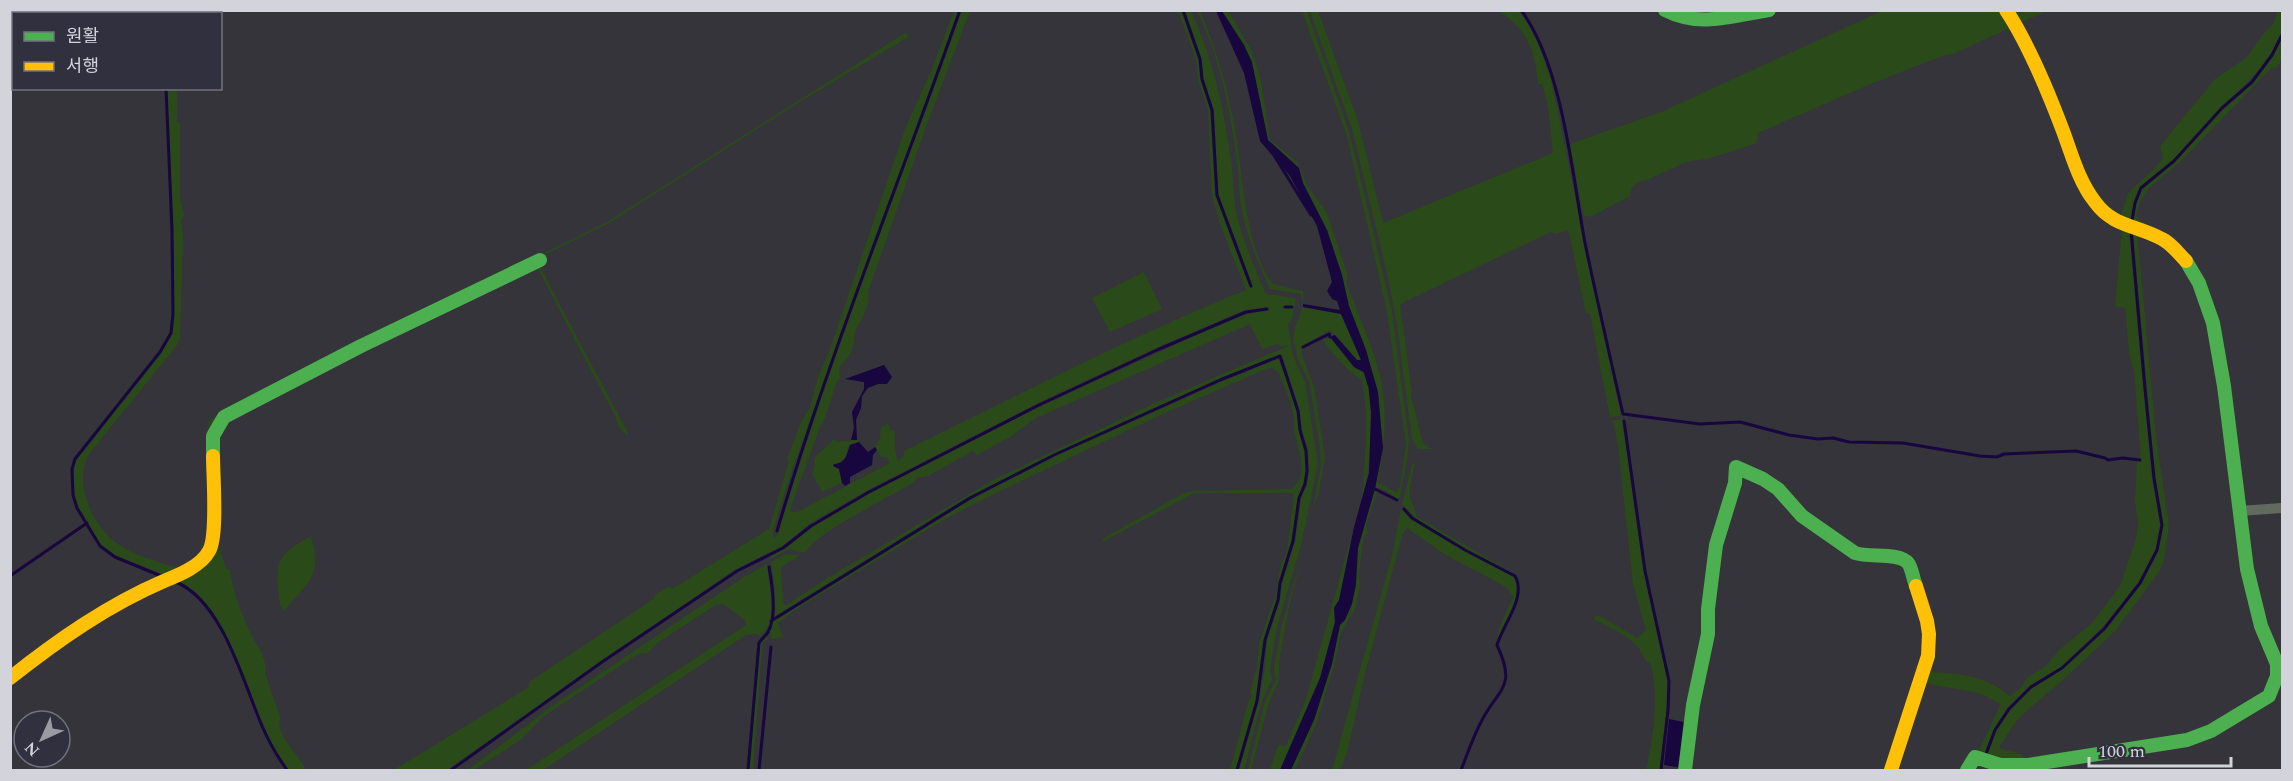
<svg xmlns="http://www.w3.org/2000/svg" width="2293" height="781" viewBox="0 0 2293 781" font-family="Spectral,'Noto Sans KR',serif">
<rect width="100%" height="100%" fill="#34343a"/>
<!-- green -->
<path fill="#2a4b19" d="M954,11H959L792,470L773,530V537L775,538L779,531C831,355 900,183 962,11H970L928,121L868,292C871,303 862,319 857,328C854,332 855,338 854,343C853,351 845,362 839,367L840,379L837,381C833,392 826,420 820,427L790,509L791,512H797L890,463L886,457H881L875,447L880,438L881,427L888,423L890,429L895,431V451L898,461L904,456V451C1017,396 1129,337 1246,290L1220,224L1212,195L1208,109L1198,80L1196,59L1178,11H1180L1182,14L1198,59L1200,79L1210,110L1215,195L1249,286L1253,289L1218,195L1214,110L1203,79L1201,58L1184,11H1191C1213,59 1224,109 1231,161C1234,179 1233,199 1237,216C1244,243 1255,269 1266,294L1296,298L1292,319L1288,325L1293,356L1305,382L1318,464L1301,545L1277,627L1270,669L1272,680L1262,700L1244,770H1239L1259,701L1265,667L1267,640L1280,601L1282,584L1295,542L1301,499L1307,485L1309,471L1308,450L1302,430L1300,411L1282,355L1219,379L1123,422L969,496L775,616V589L771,562L786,554L801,555L784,565L781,568L783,601L785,606L826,579L993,480L1155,403L1288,346H1280L1278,344L1262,349L1250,324L1036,418L1010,437L977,455L973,451L928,476L916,478L913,483C890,497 816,532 805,553L789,549L771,559V555C787,548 798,537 812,527C830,514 851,503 871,492C963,441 1060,397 1157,353C1187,340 1235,312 1267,311L1266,307L1245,310L1156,348L1038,403L868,490L809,524L782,546L736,569L601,661L447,770H394L529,687V682L655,598V595L669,586L672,589L769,529L789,461L787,459L802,420L810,408L818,377L829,352L905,129L931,71Z
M1197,11H1200C1216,49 1228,88 1235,129C1243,174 1245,249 1273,284L1303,291V304L1301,294L1270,289C1259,265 1249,241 1243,216C1238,198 1240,179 1237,161C1230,109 1220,58 1197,11Z
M1222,11H1228L1252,51L1261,81L1270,140L1298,163L1307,186L1326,211L1347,273V285C1358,314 1371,342 1379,372C1389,407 1384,447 1378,483L1396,492L1400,487L1406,443L1386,307L1347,136L1302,11H1307L1348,129L1355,155L1392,312L1409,440L1407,461L1399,500L1385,490L1375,487L1383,448L1378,392L1366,350L1349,306L1342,275L1327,230L1303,183L1299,168L1268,140L1260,99L1244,45Z
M1310,11H1318L1358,121L1383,223L1553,153L1548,107L1542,84H1538C1535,51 1528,30 1499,11H1519C1535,31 1543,56 1551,80L1621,416L1610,417L1590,313H1586L1569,233L1567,230L1556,234L1551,232L1402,303L1400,305L1412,392L1411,396L1423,444L1432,449H1418L1412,439L1396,318L1386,269L1352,129Z
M1882,11H2003L2014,26L1953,54L1942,56L1868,85L1758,133L1757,143L1711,158L1686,162L1647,180C1636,181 1631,186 1630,196L1590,217L1583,215L1570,144L1661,112Z
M2010,11H2047L2019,23C2031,42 2043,62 2052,83C2069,120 2084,196 2121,215L2129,192L2154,169L2163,158L2160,146L2215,79L2246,58L2263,34L2274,23L2277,11H2282V32L2271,54L2260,69L2173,160L2140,187L2136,194L2129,221L2120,219L2097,202Z
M905,33L910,36L798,103L609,223L562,246L208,431L209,421L225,411L607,222Z
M2282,37V57L2278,67L2271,68L2181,161L2148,189L2140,202L2136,215L2138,219L2152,228L2133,222L2136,203L2142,189L2174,162L2223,109L2252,83L2273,56Z
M167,89H177V122L180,123V199L184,216L181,221L183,235L180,337L178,344L89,454C72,483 94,530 121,546C139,557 157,561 177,568L168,576L116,556L101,545L78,507L74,494V469L76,460L161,353L173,333V230Z
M2122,229L2129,230L2152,478L2160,525L2156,549L2139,582L2102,628L2061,667L2030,685L2007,708L1994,729L1984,755L1977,754L2001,704L1979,693L1923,683L1926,672C1957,673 1985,675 2010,696L2021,688L2028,677L2046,666L2058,651L2092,623L2120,586L2136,539L2138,522L2135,503L2137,460H2141L2134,370C2128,360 2127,321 2125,308L2115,306Z
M2133,231H2137L2156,437L2169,526L2164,560L2159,572L2115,631L2063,680L2023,714L2014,724L1999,748C2010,753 2025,750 2027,764L1985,759L1997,730L2010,710L2032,688L2062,669L2105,630L2142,583L2159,550L2163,525L2155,478Z
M536,265L540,267L629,435C622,432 617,426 616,418Z
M1144,272L1162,309L1110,332L1092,298Z
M1303,307L1341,314L1361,360H1357L1330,330L1302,346V356L1314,386L1325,458L1318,495L1313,509L1321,465L1320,448L1309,381L1299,362L1293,341L1295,327Z
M1330,337L1354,367L1367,374C1375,412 1371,464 1362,501C1364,460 1370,421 1362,380C1350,373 1330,352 1323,340Z
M1278,359L1289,383L1297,411L1299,430L1305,451L1306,471L1304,484L1298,498L1292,541L1279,583L1277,600L1264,639L1262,667L1256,700L1236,770H1230L1249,699L1252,697V694L1250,693L1257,667L1259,643L1275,597L1281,564L1287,552L1294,496L1292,493H1194L1104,541L1102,539L1184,493L1193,491L1292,489C1308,475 1300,453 1295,436C1294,430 1294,424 1294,417C1292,402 1284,387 1279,373L1272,368L1266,369L1158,416L1000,491L945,519L796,609L778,623L783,637L771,639L770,632L772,622L971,499L1055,456L1221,382Z
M1622,419L1644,571L1668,681L1667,710L1660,770H1646C1653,736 1660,697 1650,662H1646C1638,637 1614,631 1594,619L1596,615L1600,616L1637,638L1646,630L1633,584L1618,446L1614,424L1611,421Z
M834,439L838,442L857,440L859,442L850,445L848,456L834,466L839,469L842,483L822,492L812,474L815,467L814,458Z
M1415,461L1409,494L1417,517L1516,575C1479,556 1429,535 1402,504L1412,465Z
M1374,490L1377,491L1366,525L1368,534L1364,535L1359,572L1360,586L1355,608L1341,633L1334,666L1316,724L1295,770H1291L1332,664L1340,625L1352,604L1356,584L1358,548Z
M1401,509L1411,519L1465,551L1514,577C1525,597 1501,625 1496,645L1499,629L1513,597L1506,587L1446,555L1407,528L1402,536L1365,673L1347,753L1340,770H1332L1393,552Z
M1354,527L1339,600L1334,608L1335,622L1320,678L1280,770H1270L1278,745L1286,746L1306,699Z
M311,536C313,544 315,553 315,561C316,581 295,596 284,611C278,604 279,597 278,588C274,557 286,550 311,536Z
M216,539L226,568L230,570C231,588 245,622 253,638C259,649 268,661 265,673L281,720L279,721C280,741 298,753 306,770L288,769L272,745L240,667L213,612L196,592L172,578Z
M1305,546L1289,607L1279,662V681L1269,702L1251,770H1248L1265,701L1276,680L1274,670L1281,628Z
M767,564C768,582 779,623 761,635L755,634L746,635L543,770H526L746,625L745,620L723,604L716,605L657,643L648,653L638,654L544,716L519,741L474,770H468L552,706L744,577Z
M767,635L768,639L764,641L762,645L753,770H749L760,644Z"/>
<!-- water -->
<path fill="#18063f" d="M1216,11H1222L1244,45L1252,62L1268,140L1299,168L1303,183L1327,230L1342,275L1349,306L1366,350L1378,392L1380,415L1383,448L1375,489L1358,548L1356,584L1352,604L1345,620L1340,625L1332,664L1314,720L1291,770H1280L1320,678L1335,622L1334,608L1339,600L1354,527L1369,473L1371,412L1367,374L1354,367L1330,337L1335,335L1357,360H1361L1341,314L1303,307V304L1340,310L1337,301L1332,299L1327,291L1332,282L1317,226L1290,176L1260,141L1244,73Z
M884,365L892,377L887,384H878L868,388L862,396L861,408L856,420L857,440H851L854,428L852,412L864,389V382L845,379Z
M859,442L868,452L875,447L877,450L873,455L872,465L850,477V483L845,486L842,483L839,469L833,466L834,464C847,463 846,454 850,445Z
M1669,719L1688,723L1682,768L1664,765Z"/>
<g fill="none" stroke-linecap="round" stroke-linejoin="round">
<!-- stream -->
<path stroke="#18063f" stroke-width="3" d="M1183,10L1200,59L1202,79L1212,110L1217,195L1251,286
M1521,10C1563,67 1572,174 1585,243C1597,300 1610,357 1623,414L1700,424L1740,422L1789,435L1818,439L1833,438L1849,442L1903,443L1980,456L1997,457L2004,454L2076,451L2105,458L2108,460L2123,458L2140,460
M166,14V10
M10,81L14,80
M1275,157L1311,215
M2132,221L2135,203L2141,188L2174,161L2222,108L2252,82L2272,55L2282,35
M1285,307H1292
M1303,347L1329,334L1330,337
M1365,371L1369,385
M1624,421L1645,571L1669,681L1668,710L1661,770
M1375,489L1397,500
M1404,509L1412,518L1465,550L1515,576C1527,597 1503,624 1497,645C1517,688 1499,687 1481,722C1473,737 1467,755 1461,770
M777,531C829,354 899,184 960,10
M10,576L87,523
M161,576L115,557L100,546L77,508L73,495L72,469L75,459L160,352L171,333L173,314L172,230L166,88
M176,582C223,602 243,682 262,726C269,742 277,756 287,770
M771,621L970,498L1054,455L1220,380L1280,356L1298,411L1300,430L1306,451L1307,471L1305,484L1299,498L1293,541L1280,583L1278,600L1265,640L1257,701L1237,770
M1986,754L1995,730L2009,709L2031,687L2062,668L2104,629L2140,583L2157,550L2162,525L2154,478L2145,389L2131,230
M451,770L602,662L737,571L783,548L811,526L869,492L1039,405L1157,350L1246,312L1267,309
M748,770L759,643C762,638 766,636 768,632C777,617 772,583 769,567
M759,770L771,647"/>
<!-- street -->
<path stroke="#626a5f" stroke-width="10" d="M2239,511L2282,508"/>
<!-- fast -->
<path stroke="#4caf50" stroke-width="14" d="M1665,10C1700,28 1732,16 1769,10
M213,456V436L224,417L361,346L540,260
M1685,770L1693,705L1708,634V609L1716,545L1735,483L1736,467L1763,479L1778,489L1802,516L1855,553C1869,558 1899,552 1908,563C1912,568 1913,579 1916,586
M1967,770L1975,757L2000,765H2028L2187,740L2211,731L2269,696L2277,676V664L2261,626L2247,569L2224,386L2213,323L2199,283L2186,261"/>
<!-- slow -->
<path stroke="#ffc107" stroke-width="14" d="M2006,10C2028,43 2049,94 2063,131C2072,155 2079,182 2095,202C2113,227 2137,225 2162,239C2171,243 2178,253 2186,261
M10,678C58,640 108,605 164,581C179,575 201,566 209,551C218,536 213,476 213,456
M1891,770L1928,656L1929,634L1927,621L1916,586"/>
</g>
<!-- border -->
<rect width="2293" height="781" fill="none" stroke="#d3d3dc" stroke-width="24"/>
<!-- legend -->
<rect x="12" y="12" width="210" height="78" fill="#30303e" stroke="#71717d" stroke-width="1.5"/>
<rect x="24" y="32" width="30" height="9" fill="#4caf50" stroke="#71717d" stroke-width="1.5"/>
<text x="66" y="42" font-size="18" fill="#d3d3dc">원활</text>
<rect x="24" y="62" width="30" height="9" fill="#ffc107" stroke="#71717d" stroke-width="1.5"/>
<text x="66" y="72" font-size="18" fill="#d3d3dc">서행</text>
<!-- north arrow -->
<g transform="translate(42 739) rotate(225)"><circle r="28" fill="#30303e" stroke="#71717d" stroke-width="1.5"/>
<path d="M0-4.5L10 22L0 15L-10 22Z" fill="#9b9ba3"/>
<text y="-9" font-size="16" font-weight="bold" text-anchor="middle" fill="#d3d3dc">N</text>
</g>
<!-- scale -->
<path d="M2089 757v9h142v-9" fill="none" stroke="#d3d3dc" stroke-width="3"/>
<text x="2098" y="757" font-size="18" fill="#d3d3dc" stroke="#30303e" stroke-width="4.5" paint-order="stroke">100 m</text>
</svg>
